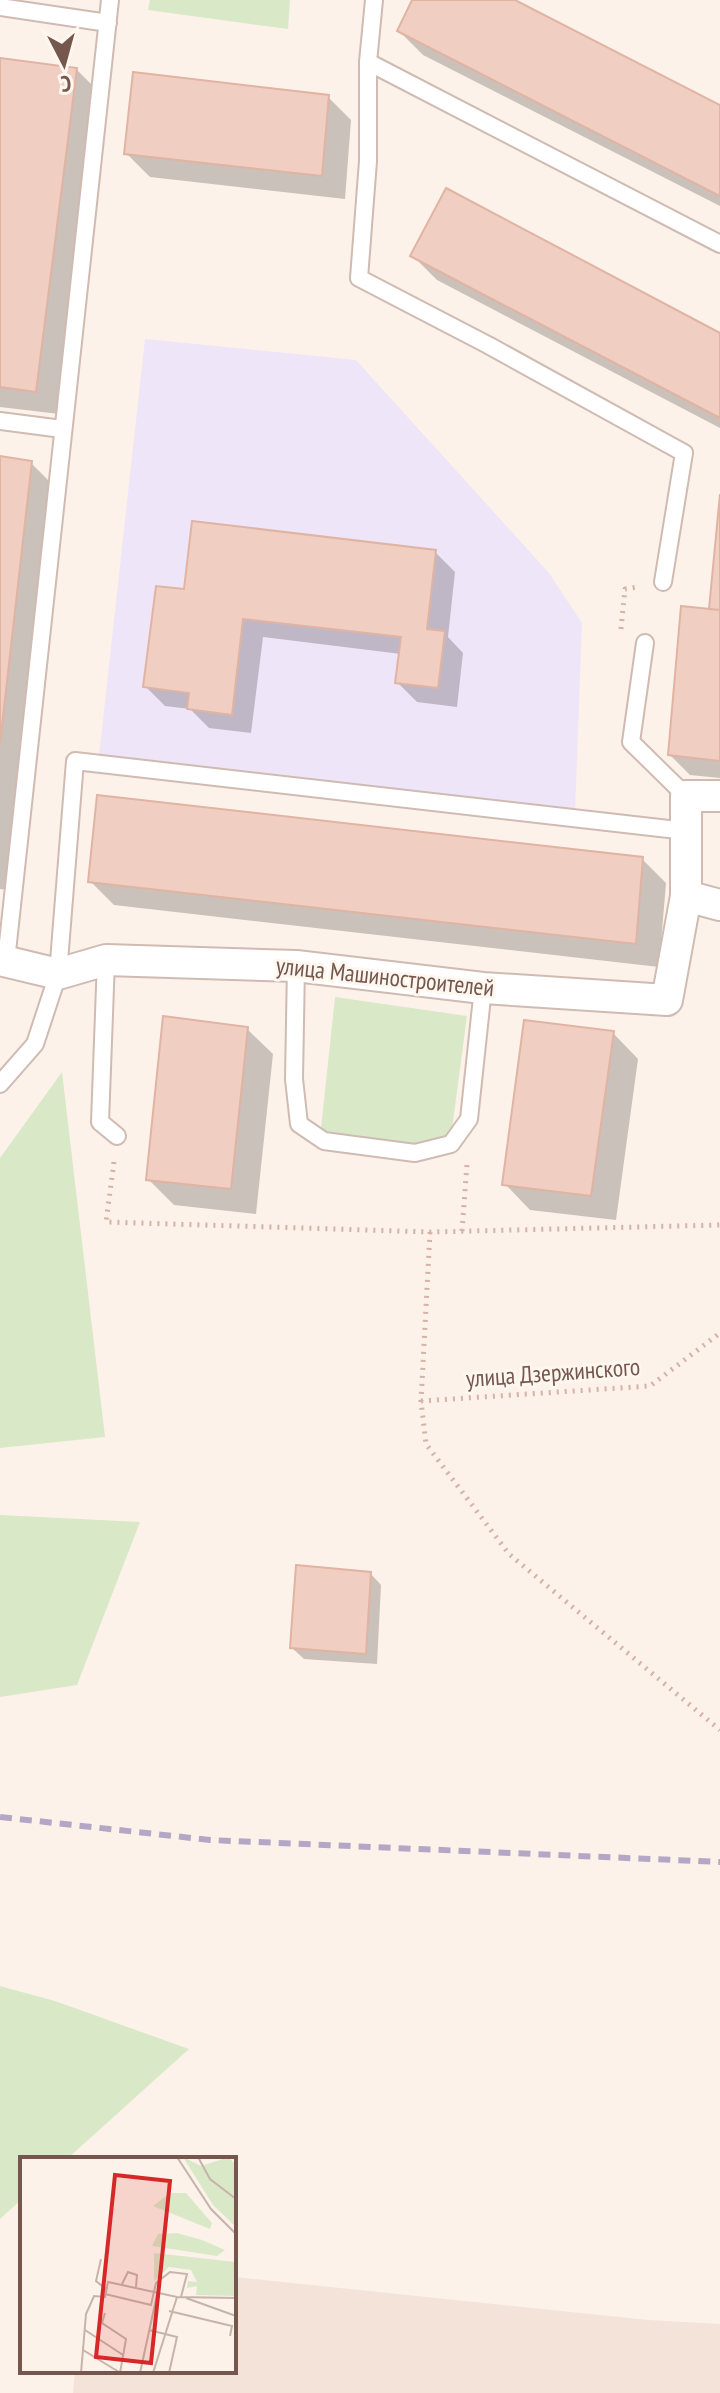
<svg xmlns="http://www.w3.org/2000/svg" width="720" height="2393" viewBox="0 0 720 2393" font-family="'PT Sans Narrow',sans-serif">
<rect width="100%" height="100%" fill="#fcf2e9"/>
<!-- residential -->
<path fill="#f3e3d8" d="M234,2277L648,2320L720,2324V2393H73L75,2371H234Z"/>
<!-- education -->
<path fill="#efe5f8" d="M145,339L356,360L549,573L582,623L575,813L99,756Z"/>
<!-- green -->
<path fill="#d9e9c8" d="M150,0H290L288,29L148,10Z
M335,997L467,1016L449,1152L319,1147Z
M62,1072L105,1437L0,1448V1158Z
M0,1515L140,1522L77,1685L0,1697Z
M0,1986L55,2001L189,2049L67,2159H22V2199L0,2219Z"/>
<!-- shadow -->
<path fill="#0003" d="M414,0H510L720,107V206L423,55L399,31Z
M0,65L76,69L100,93L59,414L0,407Z
M328,97L351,120L345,199L150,177L126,153Z
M413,256L720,335V428L437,280Z
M0,458L31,463L55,487L9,890L0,889Z
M720,516V778L690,775L670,755L711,611Z
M435,552L455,572L448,637L463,653L457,707L417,702L397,682L401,654L263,637L251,733L209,728L190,709L165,706L146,687L185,592Z
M642,859L666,883L659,967L114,905L90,881Z
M247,1029L273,1054L256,1214L174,1205L148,1179Z
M613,1033L638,1059L616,1220L530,1210L505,1184Z
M370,1573L381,1585L377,1664L304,1659L292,1648Z"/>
<!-- building -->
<path fill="#f0cfc2" stroke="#e1b3a3" stroke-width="2" d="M412,0H515L720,105V196L397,31Z
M0,58L77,68L36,392L0,387Z
M133,72L329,95L322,176L124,154Z
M446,188L720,333V418L410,256Z
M0,456L32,461L0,743Z
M720,494V610L709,609Z
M192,521L436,550L427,629L445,631L438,688L395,683L401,637L243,619L232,715L187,709L189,693L143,687L156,586L184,589Z
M681,606L720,610V761L668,755Z
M97,795L643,857L636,944L88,882Z
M163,1016L248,1027L231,1189L146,1180Z
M524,1020L614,1031L591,1196L502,1185Z
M296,1565L371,1572L366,1654L290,1648Z"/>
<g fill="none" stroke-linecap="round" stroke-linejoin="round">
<defs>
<path id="service" d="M374,0L368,62V161L359,278L488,345L684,453L663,582
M0,7L108,23
M368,62L720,244
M0,421L62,429
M645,643L631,742L686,796
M106,960L100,1122L117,1136
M6,961L110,0
M296,966L294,1079L299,1124L324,1141L415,1153L451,1144L469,1119L483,988
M0,1084L35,1044L58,974L75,761L686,831"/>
<path id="minor" d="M686,896L720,905
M0,960L58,974L106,960L296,966L483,988L667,1000L686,896V796H720"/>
</defs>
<!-- service casing -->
<use href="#service" stroke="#cfbbb2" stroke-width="20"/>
<!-- minor casing -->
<use href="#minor" stroke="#cfbbb2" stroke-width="34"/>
<!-- path -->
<path stroke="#d5b2a5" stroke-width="5" stroke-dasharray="2 6" stroke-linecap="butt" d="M621,629L625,589L638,587
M114,1162L106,1222L430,1232L720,1225
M462,1231L467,1164
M430,1232L421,1401L426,1444L509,1554L720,1730
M421,1401L650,1386L720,1333"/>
<!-- service -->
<use href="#service" stroke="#fff" stroke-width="16"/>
<!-- minor -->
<use href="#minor" stroke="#fff" stroke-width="30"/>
<!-- rail -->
<path stroke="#b4a7c6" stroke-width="6" stroke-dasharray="12 8" stroke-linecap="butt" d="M0,1817L210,1840L720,1862"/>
</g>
<g text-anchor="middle" stroke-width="6" stroke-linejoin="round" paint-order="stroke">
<!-- street labels -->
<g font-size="24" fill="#75574e" stroke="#fef7ef">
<text transform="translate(385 977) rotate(6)" y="8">улица Машиностроителей</text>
<text transform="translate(553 1373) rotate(-4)" y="8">улица Дзержинского</text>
</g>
</g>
<!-- overview -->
<g transform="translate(20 2157)">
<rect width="216" height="216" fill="#fcf2e9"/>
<path d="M163,0L181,9L209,0L216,9V70L193,48ZM150,36H166L192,66L190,72L133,49ZM157,76L182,83L205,93L197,99L132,89L138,77ZM134,96L216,105V139L176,138L177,129L167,131L168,124L177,125L171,113L149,110L134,124Z" fill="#d9e9c8"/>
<path fill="none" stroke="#c6b4ab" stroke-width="2" d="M157,0L191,52L216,77M178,0L190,22L216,42M81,102L76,124L86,132M102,127L108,115L117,118L116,130M85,137L131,148L136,126L150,115L167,117L161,140M166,141L216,159M149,154L212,169L210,179M85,156L82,166L106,182L100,216M65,173L103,198M129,173L157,180L149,216M63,193L99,215M61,216L66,157L74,139L85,140L88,125L157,140L216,141M120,216L138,133M133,216L157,140"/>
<path fill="#d62828" fill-opacity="0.15" stroke="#d62828" stroke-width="4" d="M95,18L150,24L131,206L76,200Z"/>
<rect width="216" height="216" fill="none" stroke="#75574e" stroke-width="4"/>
</g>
<!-- north arrow -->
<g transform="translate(64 64) rotate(174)" stroke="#fef7ef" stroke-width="6" paint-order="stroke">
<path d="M0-6L14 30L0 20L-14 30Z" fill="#75574e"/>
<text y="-12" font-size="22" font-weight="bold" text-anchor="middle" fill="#75574e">С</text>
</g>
</svg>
